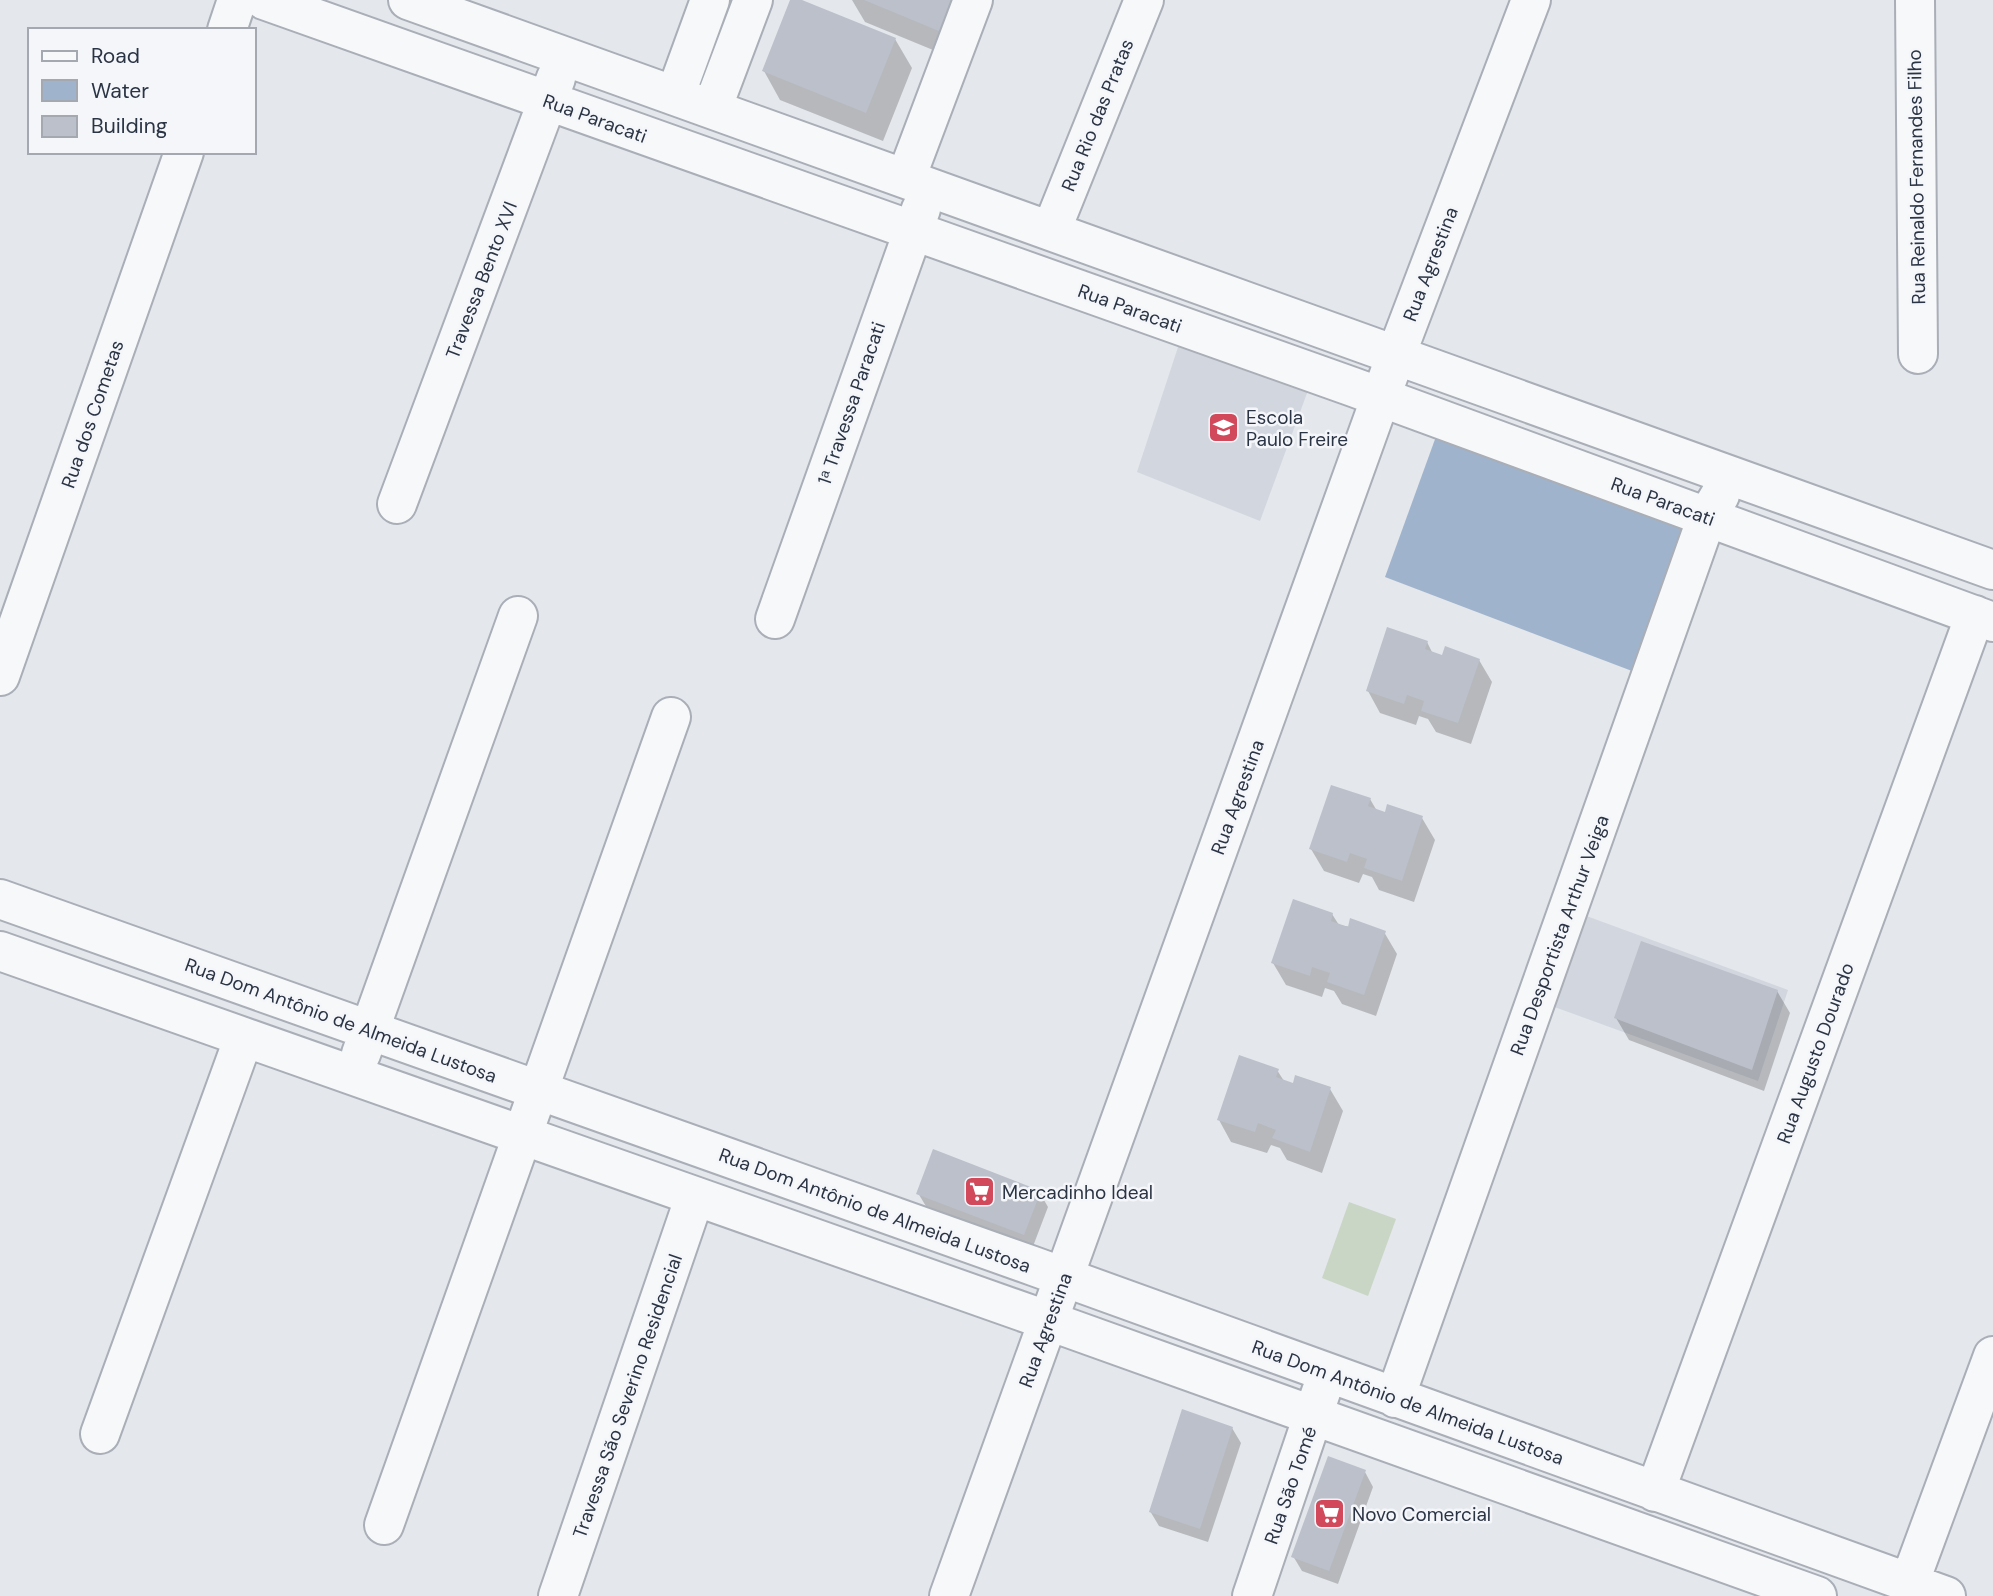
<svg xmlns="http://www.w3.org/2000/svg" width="1993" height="1596" viewBox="0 0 1993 1596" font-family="'DM Sans',sans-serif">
<rect width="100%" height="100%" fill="#e4e7ec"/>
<!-- built -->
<path fill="#d2d6de" d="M1182,335L1310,385L1260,521L1137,472Z
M1581,914L1788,990L1758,1081L1549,1005Z"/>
<!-- garden -->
<path fill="#c9d6c5" d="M1349,1202L1396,1219L1368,1296L1322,1278Z"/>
<!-- water -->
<path fill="#9fb4cc" d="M1438,431L1688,522L1632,671L1385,577Z"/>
<!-- shadow -->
<path fill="#0003" d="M792,0H798L895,39L912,68L883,141L780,100L764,71Z
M852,0H993L967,64L865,22Z
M1427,642L1433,654L1479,660L1492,682L1471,744L1436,732L1428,719L1419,716L1416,725L1380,713L1368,691Z
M1370,799L1377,811L1422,818L1435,840L1414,902L1379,890L1372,877L1363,874L1359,883L1324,871L1311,849Z
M1332,914L1339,925L1384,932L1397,954L1376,1016L1342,1004L1334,991L1325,988L1322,997L1286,985L1273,963Z
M1777,991L1790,1013L1764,1091L1629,1040L1616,1018Z
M1277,1070L1284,1081L1294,1085L1330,1089L1343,1111L1322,1173L1287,1160L1280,1148L1271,1145L1267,1153L1231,1142L1219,1120Z
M918,1193H1040L1048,1207L1032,1249L927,1208Z
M1232,1428L1241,1443L1208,1542L1159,1526L1150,1511Z
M1365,1472L1373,1487L1338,1584L1302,1571L1293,1556Z"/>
<!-- building -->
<path fill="#bbc0ca" d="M790,0H802L896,38L866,113L762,71Z
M864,0H965L951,36Z
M1387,627L1428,641L1425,649L1442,655L1445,646L1480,659L1458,723L1421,711L1424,701L1407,695L1404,704L1366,691Z
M1331,785L1371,798L1368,806L1385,812L1387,804L1423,816L1402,881L1364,868L1367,859L1350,853L1347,862L1309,849Z
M1293,899L1333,913L1331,921L1348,927L1350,918L1386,931L1364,995L1327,982L1330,973L1312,967L1310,976L1271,963Z
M1641,941L1778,990L1752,1070L1614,1018Z
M1239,1055L1279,1069L1276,1077L1293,1083L1295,1075L1331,1087L1310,1152L1272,1138L1276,1130L1258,1123L1255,1132L1217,1120Z
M933,1149L1041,1191L1024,1235L916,1194Z
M1182,1409L1233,1427L1200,1529L1149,1512Z
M1328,1456L1366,1470L1329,1571L1291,1557Z"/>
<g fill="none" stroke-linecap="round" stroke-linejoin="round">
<defs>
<path id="minor" d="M264,0L1353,387L1993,622
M408,0L1993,570
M1915,0L1918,354
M227,30L237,0
M675,96L710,0
M712,109L753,0
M906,178L973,0
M1051,231L1144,0
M397,504L556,78
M775,619L921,209
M0,676L184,152
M0,899L1036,1267L1946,1596
M0,951L1049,1321L1817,1596
M361,1054L518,616
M1395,1398L1707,517L1720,495
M100,1434L244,1037
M1655,1492L1975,615
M384,1525L671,717
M1909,1584L1993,1356
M558,1596L695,1196
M949,1596L1396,355L1531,0
M1252,1596L1321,1392"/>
</defs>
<!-- minor casing -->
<use href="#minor" stroke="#a9aeb7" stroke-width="42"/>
<!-- minor -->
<use href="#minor" stroke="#f7f8fa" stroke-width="38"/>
</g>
<!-- icons -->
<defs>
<symbol id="school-square" viewBox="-11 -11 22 22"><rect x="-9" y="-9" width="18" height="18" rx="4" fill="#d1495b" stroke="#f4f6f9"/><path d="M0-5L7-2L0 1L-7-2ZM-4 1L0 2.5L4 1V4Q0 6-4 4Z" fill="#fff"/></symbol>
<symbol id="supermarket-square" viewBox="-11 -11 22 22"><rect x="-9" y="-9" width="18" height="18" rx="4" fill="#d1495b" stroke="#f4f6f9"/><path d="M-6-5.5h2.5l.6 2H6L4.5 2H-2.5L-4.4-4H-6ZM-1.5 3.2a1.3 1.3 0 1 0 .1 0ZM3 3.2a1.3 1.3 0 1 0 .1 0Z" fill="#fff"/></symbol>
</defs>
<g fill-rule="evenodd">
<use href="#school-square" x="1206" y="410" width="35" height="35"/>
<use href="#supermarket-square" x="962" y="1174" width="35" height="35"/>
<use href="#supermarket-square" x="1312" y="1496" width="35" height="35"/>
</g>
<g text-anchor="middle" stroke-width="5" stroke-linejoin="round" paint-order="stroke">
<!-- street labels -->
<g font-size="19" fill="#2b3445" stroke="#f4f6f9">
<text transform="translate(1097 115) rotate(-68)" y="7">Rua Rio das Pratas</text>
<text transform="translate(595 118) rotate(20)" y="7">Rua Paracati</text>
<text transform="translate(1916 177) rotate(-91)" y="7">Rua Reinaldo Fernandes Filho</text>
<text transform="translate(1430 264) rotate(-69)" y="7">Rua Agrestina</text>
<text transform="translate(481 280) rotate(-69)" y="7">Travessa Bento XVI</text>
<text transform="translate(1130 308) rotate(20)" y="7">Rua Paracati</text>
<text transform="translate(851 403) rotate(-71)" y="7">1ᵃ Travessa Paracati</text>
<text transform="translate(92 414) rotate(-71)" y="7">Rua dos Cometas</text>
<text transform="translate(1663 501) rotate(20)" y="7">Rua Paracati</text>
<text transform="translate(1237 797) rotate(-70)" y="7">Rua Agrestina</text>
<text transform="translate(1559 935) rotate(-70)" y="7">Rua Desportista Arthur Veiga</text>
<text transform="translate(341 1020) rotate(20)" y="7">Rua Dom Antônio de Almeida Lustosa</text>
<text transform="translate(1815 1053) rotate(-70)" y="7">Rua Augusto Dourado</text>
<text transform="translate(875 1210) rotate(20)" y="7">Rua Dom Antônio de Almeida Lustosa</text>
<text transform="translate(1045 1330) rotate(-70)" y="7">Rua Agrestina</text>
<text transform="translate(627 1396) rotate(-71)" y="7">Travessa São Severino Residencial</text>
<text transform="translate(1408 1402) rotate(20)" y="7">Rua Dom Antônio de Almeida Lustosa</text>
<text transform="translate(1290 1485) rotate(-71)" y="7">Rua São Tomé</text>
</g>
<!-- poi labels -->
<g font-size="19" fill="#2b3445" stroke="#f4f6f9" text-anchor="start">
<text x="1246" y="424">Escola<tspan x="1246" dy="22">Paulo Freire</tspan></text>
<text x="1002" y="1199">Mercadinho Ideal</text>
<text x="1352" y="1521">Novo Comercial</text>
</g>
</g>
<!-- legend -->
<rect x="28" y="28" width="228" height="126" fill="#f4f6f9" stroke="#a4a8b1" stroke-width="2"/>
<rect x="42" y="51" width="35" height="10" fill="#f7f8fa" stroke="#a4a8b1" stroke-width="2"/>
<text x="91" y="63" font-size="21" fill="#2b3445">Road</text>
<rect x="42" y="80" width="35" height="21" fill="#9fb4cc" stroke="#a4a8b1" stroke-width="2"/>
<text x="91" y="98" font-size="21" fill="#2b3445">Water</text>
<rect x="42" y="116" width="35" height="21" fill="#bbc0ca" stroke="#a4a8b1" stroke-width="2"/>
<text x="91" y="133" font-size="21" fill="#2b3445">Building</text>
</svg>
